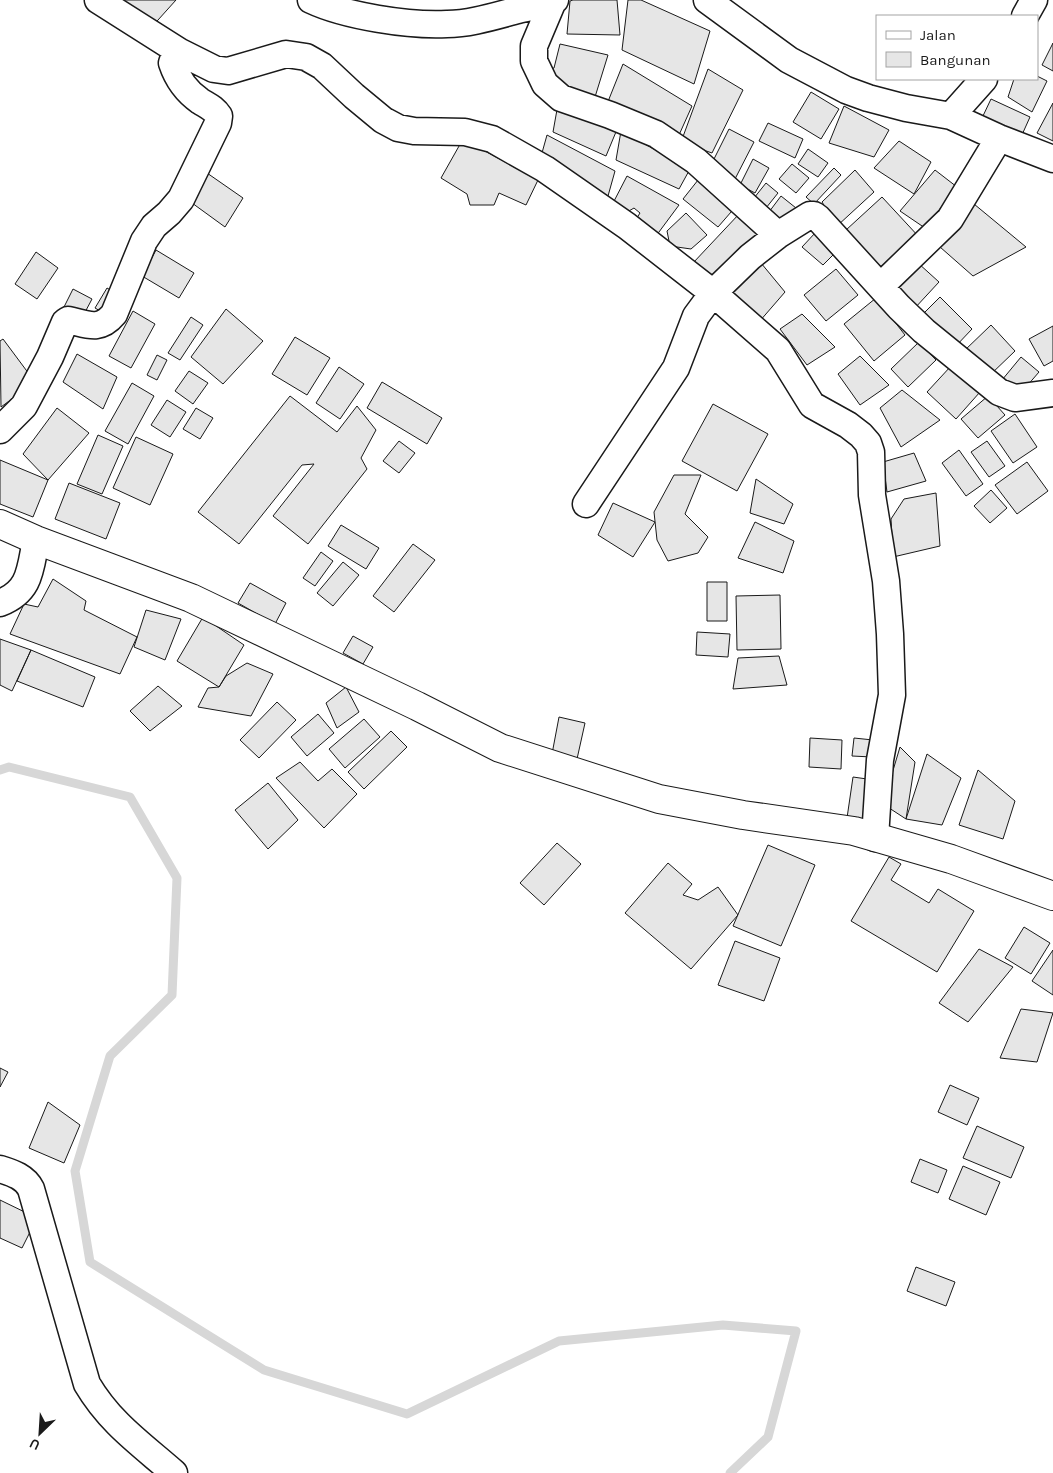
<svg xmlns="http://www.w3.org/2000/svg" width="1053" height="1473" viewBox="0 0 1053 1473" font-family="Karla,sans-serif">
<rect width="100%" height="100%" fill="#fff"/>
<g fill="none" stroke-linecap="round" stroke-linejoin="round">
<!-- stream -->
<path stroke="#d7d7d7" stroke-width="9" d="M0,770L9,767L130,797L177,878L172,995L110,1056L75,1171L90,1262L264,1370L407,1414L559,1341L723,1325L796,1331L768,1437L730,1473"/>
</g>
<!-- building -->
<path fill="#e6e6e6" stroke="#1a1a1a" d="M117,0H176L149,30Z
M573,0H617L620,35L567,34L570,1Z
M628,0H641L710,31L694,84L622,50Z
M1053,43V71L1042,65Z
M560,44L608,55L595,97L572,96L548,70L554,68Z
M623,64L692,106L679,135L607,104Z
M708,69L743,90L712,153L681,142Z
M1037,76L1047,81L1032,112L1008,97L1014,79H1037Z
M811,92L839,109L821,139L793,122Z
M991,99L1030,117L1021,137L982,118Z
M1053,103V141L1037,133Z
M558,104L618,127L606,156L553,132Z
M844,106L889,130L874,157L829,143Z
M768,123L803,139L795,158L759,141Z
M729,129L754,142L735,179L710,167Z
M621,131L690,169L679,189L616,160Z
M547,135L615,171L608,196L540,160Z
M463,139L538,180L526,205L499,193L494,205H470L467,194L441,178Z
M899,141L931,162L914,194L874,168Z
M808,149L828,163L818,177L798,164Z
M753,159L769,168L755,193L740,185Z
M792,164L809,178L796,193L779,179Z
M834,168L841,175L814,204L806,197Z
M855,170L874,192L837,226L822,202Z
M935,170L957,187L925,228L900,211Z
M207,173L243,198L225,227L192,203Z
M702,175L738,204L718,227L683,199Z
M627,176L679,205L656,236L633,224L640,213L634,208L622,215L612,205Z
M766,183L778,193L762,213L750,203Z
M781,196L796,208L780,227L766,216Z
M882,197L920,238L884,271L846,230Z
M974,204L1026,247L973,276L940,247Z
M686,213L707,235L691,249L670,246L667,231Z
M740,213L759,236L711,280L693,263Z
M816,232L837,251L823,265L802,247Z
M156,250L194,273L179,298L142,276Z
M36,252L58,268L37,299L15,284Z
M761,263L785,292L759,322L732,293Z
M918,263L939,282L914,309L893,291Z
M836,269L858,295L826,321L804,295Z
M107,288L119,295L107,315L95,308Z
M73,289L92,299L83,316L64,307Z
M940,297L972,329L954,348L921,316Z
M876,298L905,335L874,361L844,324Z
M226,309L263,341L223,384L191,357Z
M133,311L155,324L131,368L109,356Z
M802,314L835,347L807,365L780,329Z
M191,317L203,325L180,360L168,353Z
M991,325L1015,351L989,376L964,351Z
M1053,326V361L1044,366L1029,339Z
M295,337L330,358L307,395L272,374Z
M3,339L35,382L1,407L0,341Z
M919,342L936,360L908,387L891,369Z
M77,354L117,377L103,409L63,382Z
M157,355L167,360L157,380L147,375Z
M860,356L889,385L860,405L838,374Z
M1021,357L1039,372L1020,394L1002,380Z
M951,366L980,392L956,419L927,392Z
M339,367L364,384L340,419L316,403Z
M189,371L208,383L193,404L175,391Z
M382,382L442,418L427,444L367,408Z
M132,383L154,396L128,444L105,431Z
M902,390L940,420L901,447L880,408Z
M290,396L337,432L357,406L376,430L361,458L367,469L308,544L273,516L314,464L302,465L239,544L198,512Z
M988,396L1005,415L978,438L961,419Z
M167,400L186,412L170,437L151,425Z
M713,404L768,434L737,491L682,461Z
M57,408L89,433L48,480L23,454Z
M196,408L213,418L200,439L183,429Z
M1015,414L1037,447L1013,463L991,431Z
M98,435L123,446L102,494L77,484Z
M136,437L173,454L150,505L113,488Z
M399,441L415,453L399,473L383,461Z
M987,441L1005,466L989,477L971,452Z
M959,450L983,484L966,496L942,463Z
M914,453L926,481L887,492L883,462Z
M0,460L48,480L33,517L0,504Z
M1027,462L1048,491L1017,514L995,485Z
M674,475H701L685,514L708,537L698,553L668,561L657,540L654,512Z
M756,479L793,504L784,524L750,513Z
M69,483L120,503L106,539L55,519Z
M991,490L1007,508L990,523L974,506Z
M936,493L940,546L893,557L891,519L904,499Z
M613,503L655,522L633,557L598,535Z
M755,522L794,541L783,573L738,558Z
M341,525L379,548L366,569L328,546Z
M413,544L435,560L394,612L373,596Z
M321,552L333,561L315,586L303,578Z
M343,562L359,575L333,606L317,593Z
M53,579L86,601L84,610L137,637L120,674L10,634L24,604L38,607Z
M707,582H727V621H707Z
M250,583L286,603L275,624L238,603Z
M780,595L781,649L737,650L736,596Z
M146,610L181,619L165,660L134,647Z
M203,617L244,645L219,687L177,661Z
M697,632L730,634L728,657L696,655Z
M353,636L373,647L363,664L343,653Z
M0,639L31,650L12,691L0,685Z
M31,650L95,677L83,707L17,681Z
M779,656L787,685L733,689L738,658Z
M247,663L273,674L251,716L198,707L208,688L219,687L226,676Z
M158,686L182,706L150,731L130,711Z
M346,687L359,712L337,728L326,703Z
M277,702L296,720L259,758L240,740Z
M318,714L334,733L307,756L291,737Z
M559,717L585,723L577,759L552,754Z
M364,719L380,737L345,768L329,749Z
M391,731L407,747L364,789L348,772Z
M810,738L842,740L841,769L809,767Z
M854,738L873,740L872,757L852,756Z
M900,747L915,762L906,819L883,804Z
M927,754L961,778L942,825L906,819Z
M300,762L318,781L332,769L357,794L324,828L276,778Z
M978,770L1015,801L1003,839L959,825Z
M853,777L874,780L868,821L847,818Z
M268,783L298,820L268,849L235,810Z
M557,843L581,864L544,905L520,883Z
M768,845L815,865L781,946L733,926Z
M889,857L901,864L891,880L929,903L938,889L974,911L937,972L851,921Z
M668,863L692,884L683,895L698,900L718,887L738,915L691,969L625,913Z
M1024,927L1050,943L1031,974L1005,958Z
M735,941L780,958L764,1001L718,985Z
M979,949L1013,967L968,1022L939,1003Z
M1053,950V995L1032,981Z
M1021,1009L1053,1013L1037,1062L1000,1058Z
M0,1068L8,1072L0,1087Z
M950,1085L979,1098L967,1125L938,1112Z
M48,1102L80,1125L64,1163L29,1148Z
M977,1126L1024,1147L1011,1178L963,1158Z
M920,1159L947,1170L938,1193L911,1182Z
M963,1166L1000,1182L986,1215L949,1199Z
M0,1200L37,1218L22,1248L0,1238Z
M916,1267L955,1282L946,1306L907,1291Z"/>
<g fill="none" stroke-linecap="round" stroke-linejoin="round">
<defs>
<path id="minor" d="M98,0L180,52
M311,0C345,16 409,26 447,24C470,24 495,16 518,10C530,7 544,5 555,0
M707,0L789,60L846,90L868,98L906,108L951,116L999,138L1053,159
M553,1L534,46V61L545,84L561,98L610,115L656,134L696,161L778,235
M1025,16L1034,0
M951,116L984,79
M879,284L887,280L950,219L999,138
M0,430L24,406L50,357L65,322L68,320C87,324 99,332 114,314L144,241L154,226L169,213L181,199L218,123L219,116C214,108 208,106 200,101C187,92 177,78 172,63L175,54L180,52L214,69L228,71L286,54L306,57L322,66L354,96L383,120L398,128L414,131L465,132L492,139L545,169L627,226L713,293L778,350L812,405L848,425L861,435L868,443L871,452L872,495L886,581L890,634L892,695L880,760L875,838
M586,504L676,368L696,316L713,293L750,257L778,235L810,215H814L818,218L899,307L924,331L999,392L1015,398L1053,393
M0,603C31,591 30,569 36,540
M0,1169C13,1173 25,1177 31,1189L87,1384C110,1423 141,1444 174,1473"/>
<path id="tertiary" d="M0,524L36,540L191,598L417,706L500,748L659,799L743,815L854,831L951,859L1053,896"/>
</defs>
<!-- minor casing -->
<use href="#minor" stroke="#1a1a1a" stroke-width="29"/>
<!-- tertiary casing -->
<use href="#tertiary" stroke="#1a1a1a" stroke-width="30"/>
<!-- minor -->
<use href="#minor" stroke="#fff" stroke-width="26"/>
<!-- tertiary -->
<use href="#tertiary" stroke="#fff" stroke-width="28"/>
</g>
<!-- legend -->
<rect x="876" y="15" width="162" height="65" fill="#ffffff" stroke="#a3a3a3"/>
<rect x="886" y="31" width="25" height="8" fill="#ffffff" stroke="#a3a3a3"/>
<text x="920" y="40" font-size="15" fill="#1a1a1a">Jalan</text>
<rect x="886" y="52" width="25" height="15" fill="#e6e6e6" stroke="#a3a3a3"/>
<text x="920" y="65" font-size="15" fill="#1a1a1a">Bangunan</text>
<!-- north arrow -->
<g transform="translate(40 1433) rotate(205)" stroke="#ffffff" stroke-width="4" paint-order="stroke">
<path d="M0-4L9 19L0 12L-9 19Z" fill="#1a1a1a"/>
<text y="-8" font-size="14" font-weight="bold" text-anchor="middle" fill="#1a1a1a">U</text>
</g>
</svg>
